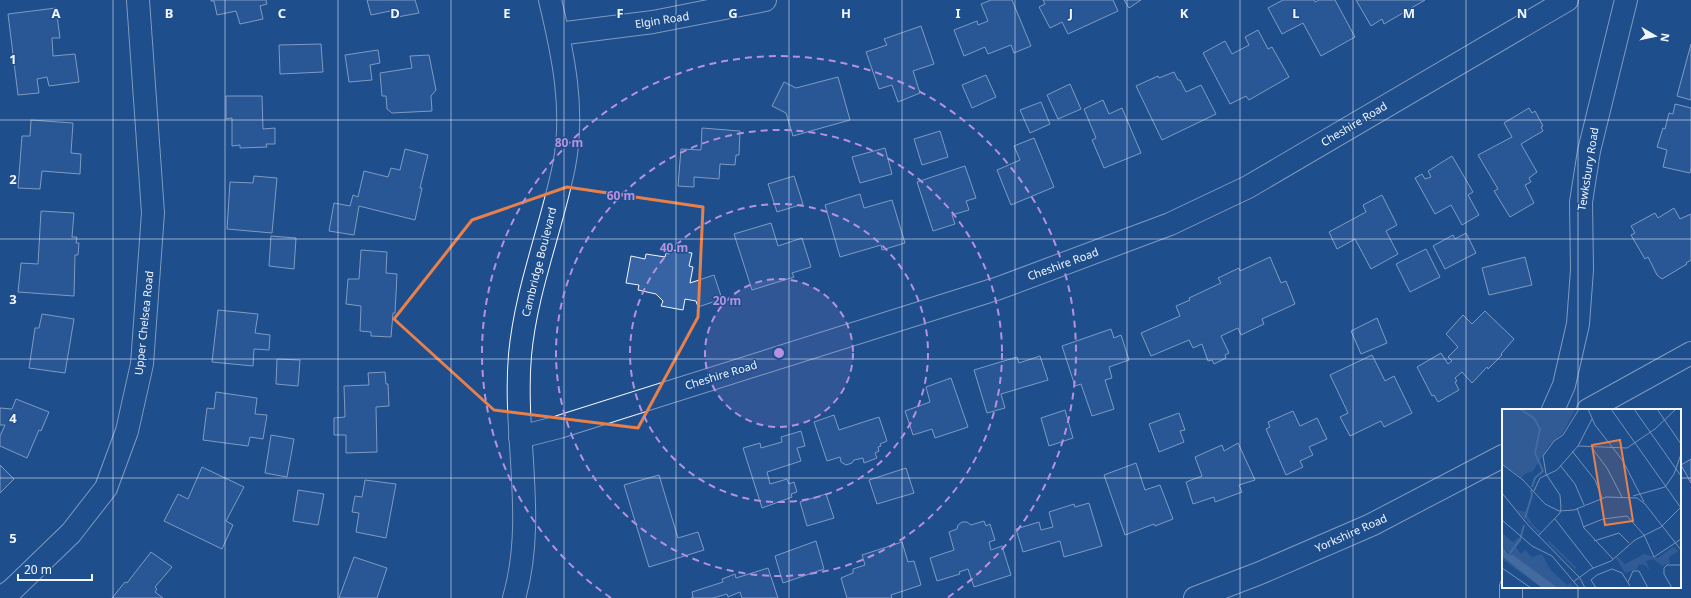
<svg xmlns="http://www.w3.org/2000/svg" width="1691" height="598" viewBox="0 0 1691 598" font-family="'Noto Sans',sans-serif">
<rect width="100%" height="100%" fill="#1f4e8c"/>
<!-- building -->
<path fill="#3563a3" stroke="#f2f6ff" d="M211,0H266L267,4L260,6L263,19L240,24L236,11L217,15L214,1H211Z
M367,0H415L419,13L392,18L390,11L371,15Z
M991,0H1012L1031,46L1014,53L1011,45L988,54L985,47L964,56L954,30L977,21L978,25L988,21L981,4Z
M1043,0H1113L1118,11L1068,34L1062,22L1050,28L1039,7L1045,4Z
M1124,0H1141L1129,8Z
M1283,0H1314L1315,2L1319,0H1335L1355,37L1321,56L1303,23L1282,34L1268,8Z
M1356,0H1425L1384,24L1382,19L1371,26Z
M56,8L60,38H52L53,56L75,54L79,82L49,86L47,77L37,79L39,93L18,95L8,14Z
M921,26L934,64L913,71L920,93L898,102L892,85L879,89L866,52L887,45L884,39Z
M1258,30L1268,49L1272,47L1289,77L1249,100L1246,96L1230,104L1203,53L1225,41L1232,54L1249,45L1245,37Z
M321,44L323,72L280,74L279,45Z
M1691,44V100L1677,96Z
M378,50L380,63L370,65L372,80L349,82L345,55Z
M429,55L436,90L431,96L432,111L392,113L387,109L386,96H382L380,73L412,68L410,56Z
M1174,72L1178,80H1180L1186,92L1201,85L1216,114L1162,140L1136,86L1158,76L1159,78Z
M986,75L996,97L972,108L962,85Z
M838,77L850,120L793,136L786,113L772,106L784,82L796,88Z
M1070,84L1081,109L1058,119L1047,95Z
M226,96H262L263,129L275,128V144H266L267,147L240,148V145L232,146V118L226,119Z
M1103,100L1109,114L1122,108L1141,153L1104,168L1092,140L1096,138L1084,109Z
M1041,102L1050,124L1030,133L1020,110Z
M1675,104L1691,108V168L1690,173L1663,167L1667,150L1657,147L1663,128L1665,129L1669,113L1673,114Z
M1529,108L1532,113L1535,111L1543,126L1541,127L1543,131L1521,144L1537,172L1529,178L1531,182L1525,185L1534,203L1510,217L1494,191L1498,189L1478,155L1512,137L1504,123Z
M31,120L73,123L71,153L81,154L80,174L42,171L40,189L18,188L22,136H30Z
M702,128L740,131L739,155H736L735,165L720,164L719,179L694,177V187L678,186L681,149L701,150Z
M940,131L948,157L922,165L914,139Z
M1034,138L1054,187L1011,205L997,170L1020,160L1014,146Z
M885,148L892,174L860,183L852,157Z
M405,149L428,155L420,188H422L415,220L359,206L354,235L329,231L334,203L350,206L353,195L358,197L364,171L388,177L391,168L400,170Z
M1452,156L1473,192L1468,195L1479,215L1462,225L1451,205L1435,214L1415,178L1422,174L1425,179L1431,177L1428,171Z
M965,166L976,198L966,201L969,210L952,215L955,224L933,231L917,182Z
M254,176L277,178L272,233L227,229L230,182L253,183Z
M794,176L803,204L777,212L768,184Z
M860,194L864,208L892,200L905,243L882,250L881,245L840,257L825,205Z
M1382,195L1397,225L1386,231L1398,254L1371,269L1355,239L1337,249L1329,232L1366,212L1363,205Z
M1674,208L1680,219L1691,214V260L1686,263L1687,264L1662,279L1657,275L1648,257L1645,259L1631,235L1635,233L1631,226L1655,213L1658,218Z
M41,211L74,213L72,237H77L76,243H79L78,255H75L74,296L18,292L21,263L38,264Z
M771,223L778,246L802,238L811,267L792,273L794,277L752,290L734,234Z
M1466,233L1476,253L1445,269L1433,246L1453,235L1455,239Z
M271,236L296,238L294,269L269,266Z
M667,249L692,253L689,266L693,267L690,283L714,275L722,299L698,307L696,301L685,299L683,310L661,306L663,301L656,294L638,290L639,285L626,283L631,256L645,259L646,254L665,257Z
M1426,249L1440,277L1410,292L1396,264Z
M361,250L387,252L386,273L397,274L395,313H393L391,337L371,336V332L360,331L361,306L346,304L348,279H359Z
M1270,257L1281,283L1286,281L1295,304L1262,319L1264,324L1241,335L1238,328L1221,336L1229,353L1225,355L1226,358L1214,364L1212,360L1208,361L1202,344L1193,348L1189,340L1151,356L1141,333L1180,316L1176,306L1190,300L1189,298L1221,283L1218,278L1239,268L1240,271Z
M1525,257L1532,285L1489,295L1482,268Z
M218,310L258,314L255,333L270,335L269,350L254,349L253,366L212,362Z
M1485,311L1514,339L1501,354L1502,355L1488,369L1487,367L1472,383L1462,372L1455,378L1457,381L1455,382L1459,390L1438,402L1434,395L1432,396L1417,367L1441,353L1448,364L1452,361L1448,357L1458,347L1446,334L1463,315L1472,324Z
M42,314L74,319L65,373L29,368L35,328H39Z
M1377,318L1387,343L1361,354L1351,331Z
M1111,329L1114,338L1121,335L1129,360L1109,367L1112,378L1105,380L1114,409L1092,416L1081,384L1075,386L1062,346Z
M1372,355L1385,381L1394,376L1412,413L1384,427L1381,421L1350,436L1340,417L1348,413L1330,375Z
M1040,356L1048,380L1001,394L1005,408L987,413L974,370L1017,357L1019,363Z
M277,359L300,360L298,386L276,384Z
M385,372L386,384H388L389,406L376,407L377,452L346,453V435H334V418L345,417L344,386L369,385L368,373Z
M951,378L968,427L935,438L932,429L913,435L905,411L930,402L926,387Z
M216,392L257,398L255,414L267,415L263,439L250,437L248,446L203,440L207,408L214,409Z
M16,399L49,412L41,431L39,430L27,458L0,446V436L5,425H0V408L12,409Z
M1065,410L1073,438L1049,446L1041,418Z
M1293,411L1300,426L1317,418L1327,439L1309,447L1313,455L1300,461L1303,467L1286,475L1266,429L1270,427L1268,422Z
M1179,413L1185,430L1180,431L1184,442L1159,452L1149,424Z
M834,415L839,430L879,417L887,441L880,444L881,446L878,447L879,451L875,453L877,458L864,463L863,458L854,460L852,463L846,465L841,462L840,457L827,461L814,422Z
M801,431L805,446L797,448L801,461L767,472L770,484L787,479L789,484L794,482L797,492L791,494L792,497L762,508L743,448L760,443L761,448L782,442L781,437Z
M271,435L294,439L287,477L265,473Z
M1238,443L1255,480L1239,485L1242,492L1215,502L1214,497L1193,504L1186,482L1202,476L1195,457L1222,445L1224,451Z
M1691,459V483L1681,465Z
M1136,463L1145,490L1160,485L1173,519L1155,526L1154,524L1125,535L1104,475Z
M0,465L14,479L0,493Z
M202,467L244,487L226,521L233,525L222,549L164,521L178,494L188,499Z
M906,468L914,493L877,504L869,480Z
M659,475L678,538L698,532L704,550L649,567L624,485Z
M365,480L396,484L386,538L356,532L359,513L352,512L355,496L362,497Z
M298,490L324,494L318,525L293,521Z
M826,494L834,518L807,526L800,502Z
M1089,503L1102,546L1064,557L1060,541L1023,552L1016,529L1039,522L1041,530L1053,527L1049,512L1074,504L1075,507Z
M984,521L986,526L990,524L995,540L989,542L991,550L1002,546L1011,575L974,587L968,569L959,572L960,574L937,581L930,558L954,550L949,532L957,529L958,525L962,522H967L971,525Z
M816,541L824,569L783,583L775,556Z
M902,542L908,562L914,561L921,585L891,595L892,598H847L841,578L853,573V569L865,565L862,555Z
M151,552L172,567L155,587L157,589L155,592L163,598H112L125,582L127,583Z
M354,557L387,568L377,598H339Z
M768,568L778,598H742L740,592L728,597L727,594L713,598H691L693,597L692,592L723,582L722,579L735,574L736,578Z"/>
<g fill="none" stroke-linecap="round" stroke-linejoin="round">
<defs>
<path id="minor" d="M558,34L653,22L765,0
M1553,410L1564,385L1578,324L1582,270L1581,202L1589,151L1626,0
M1588,410L1691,353
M520,437L559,427L999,288L1170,224L1248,187L1567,0
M0,598L12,590L71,533L106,488L127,431L142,364L153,213L138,0
M1195,598L1260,573L1371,525L1503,456
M1511,598V587"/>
<path id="tertiary" d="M514,598C537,519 513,436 520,355C526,290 551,230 564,166C575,110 563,54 550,0"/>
</defs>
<!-- minor casing -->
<use href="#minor" stroke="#f2f6ff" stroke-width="24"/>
<!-- tertiary casing -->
<use href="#tertiary" stroke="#f2f6ff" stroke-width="24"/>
<!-- minor -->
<use href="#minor" stroke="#1f4e8c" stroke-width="22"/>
<!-- tertiary -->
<use href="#tertiary" stroke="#1f4e8c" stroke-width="22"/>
</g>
<!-- marked area -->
<path d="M0 0H1691V598H0ZM567,187L703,207L698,317L638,428L494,410L394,319L472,220Z" fill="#1f4e8c" fill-opacity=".55" fill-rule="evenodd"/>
<path fill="none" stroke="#ea8049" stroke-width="3" stroke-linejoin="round" d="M567,187L703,207L698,317L638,428L494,410L394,319L472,220Z"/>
<!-- grid -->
<path fill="none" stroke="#f2f6ff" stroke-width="1" stroke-opacity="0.55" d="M113,0V598M225,0V598M338,0V598M451,0V598M564,0V598M676,0V598M789,0V598M902,0V598M1015,0V598M1127,0V598M1240,0V598M1353,0V598M1466,0V598M1578,0V410M0,120H1691M0,239H1691M0,359H1691M0,478H1503M1680,478H1691M1578,587V598"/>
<!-- distance rings -->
<circle cx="779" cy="353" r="74" fill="#b691df" fill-opacity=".12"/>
<g fill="none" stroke="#b691df" stroke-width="2" stroke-dasharray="7 5">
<circle cx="779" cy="353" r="74"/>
<circle cx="779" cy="353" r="149"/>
<circle cx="779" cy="353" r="223"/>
<path d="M611 598A297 297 0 1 1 947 598"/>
</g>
<g text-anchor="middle" stroke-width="3" stroke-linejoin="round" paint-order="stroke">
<!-- street labels -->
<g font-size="11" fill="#f2f6ff" stroke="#1f4e8c">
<text transform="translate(662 20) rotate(-9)" y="4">Elgin Road</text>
<text transform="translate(1354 124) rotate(-31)" y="4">Cheshire Road</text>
<text transform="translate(1588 169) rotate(-81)" y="4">Tewksbury Road</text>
<text transform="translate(539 262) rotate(-76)" y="4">Cambridge Boulevard</text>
<text transform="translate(1063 264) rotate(-20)" y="4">Cheshire Road</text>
<text transform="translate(144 323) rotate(-84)" y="4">Upper Chelsea Road</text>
<text transform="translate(721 375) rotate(-17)" y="4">Cheshire Road</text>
<text transform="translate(1351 533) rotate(-24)" y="4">Yorkshire Road</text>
</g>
</g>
<!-- overview -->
<g transform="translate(1502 409)">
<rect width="179" height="179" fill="#1f4e8c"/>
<path d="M0,0H74L60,25L48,35L31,62L23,65L20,69L0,54ZM15,101L24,103L30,115L39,123L37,125ZM0,124L11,133L16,129L20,130L14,138L19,145L23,141L30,148L40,145L48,160L65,176L68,174L73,179H56L6,143L0,137ZM47,132L75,159L73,160L45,133ZM171,138L177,142L167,148L168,154L160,157L151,150L144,152L148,162L143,156L137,155L135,160L123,164L114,149L115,147L123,155L142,145L156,149ZM0,147L15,158L40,179L0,150Z" fill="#305b95"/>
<path d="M0,137L6,145L11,146L56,179H40L0,147Z" fill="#446ba0"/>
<path fill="none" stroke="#446ba0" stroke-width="2" d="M18,0L32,9L38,20L33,44L41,62L33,69L30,78M23,109L30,86L29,81M7,145L18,131L22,116"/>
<path fill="none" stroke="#7391ba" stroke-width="1" d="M86,0L93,16L121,52L142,93M109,0L179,99M132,0L179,67M155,0L179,35M76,37L125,39L153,20L174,0M90,39L105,59L120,88M70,42L93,71L100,89M0,55L21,71L43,95L57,102L72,101L104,88L135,89L143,95L179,141M58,56L73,75L82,96M32,82L38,69L55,61L76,37L90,10M0,84L26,116L78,169L83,179M131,87L163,78L172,65L179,45M75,99L82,119L111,150M53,110L91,159M0,111L30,137L50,147L77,179M81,118L101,110L125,107L142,126L152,148L179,130M36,127L58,104L59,99L58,86L44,65L41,47L52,32L61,26L77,0M92,132L117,124L127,134M0,159L29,179M71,173L89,160L109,152L133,131L159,118L179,98M126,173L131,162H137L146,179M94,179L89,171L95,166L110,160L120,164L128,177M170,179L162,165V159L165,156H179"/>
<path fill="#ea8049" fill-opacity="0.15" stroke="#ea8049" stroke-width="2" d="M118,31L131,112L103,116L90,36Z"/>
<rect width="179" height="179" fill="none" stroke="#f2f6ff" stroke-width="2"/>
</g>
<g font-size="13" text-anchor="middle" font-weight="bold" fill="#f2f6ff" stroke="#1f4e8c" stroke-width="3" stroke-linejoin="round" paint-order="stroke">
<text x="56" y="18">A</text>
<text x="169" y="18">B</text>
<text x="282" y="18">C</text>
<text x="395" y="18">D</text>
<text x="507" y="18">E</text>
<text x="620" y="18">F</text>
<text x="733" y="18">G</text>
<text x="846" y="18">H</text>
<text x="958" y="18">I</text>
<text x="1071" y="18">J</text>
<text x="1184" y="18">K</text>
<text x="1296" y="18">L</text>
<text x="1409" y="18">M</text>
<text x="1522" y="18">N</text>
<text x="13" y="64">1</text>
<text x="13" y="184">2</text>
<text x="13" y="304">3</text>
<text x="13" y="423">4</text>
<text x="13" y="543">5</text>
</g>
<circle cx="779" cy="353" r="6" fill="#b691df" stroke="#1f4e8c" stroke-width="2"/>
<g font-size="12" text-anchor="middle" font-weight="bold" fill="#b691df" stroke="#1f4e8c" stroke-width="3" stroke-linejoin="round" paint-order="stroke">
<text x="569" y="147">80 m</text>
<text x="621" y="200">60 m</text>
<text x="674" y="252">40 m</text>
<text x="727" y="305">20 m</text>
</g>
<!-- north arrow -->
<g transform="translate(1655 36) rotate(99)" stroke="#1f4e8c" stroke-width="3" paint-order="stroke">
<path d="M0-3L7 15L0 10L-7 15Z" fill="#f2f6ff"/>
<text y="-6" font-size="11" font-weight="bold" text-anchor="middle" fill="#f2f6ff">N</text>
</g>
<!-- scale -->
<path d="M18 574v6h74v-6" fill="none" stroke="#f2f6ff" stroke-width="2"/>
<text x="24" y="574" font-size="12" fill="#f2f6ff" stroke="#1f4e8c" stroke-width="3" paint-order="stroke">20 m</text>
</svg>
